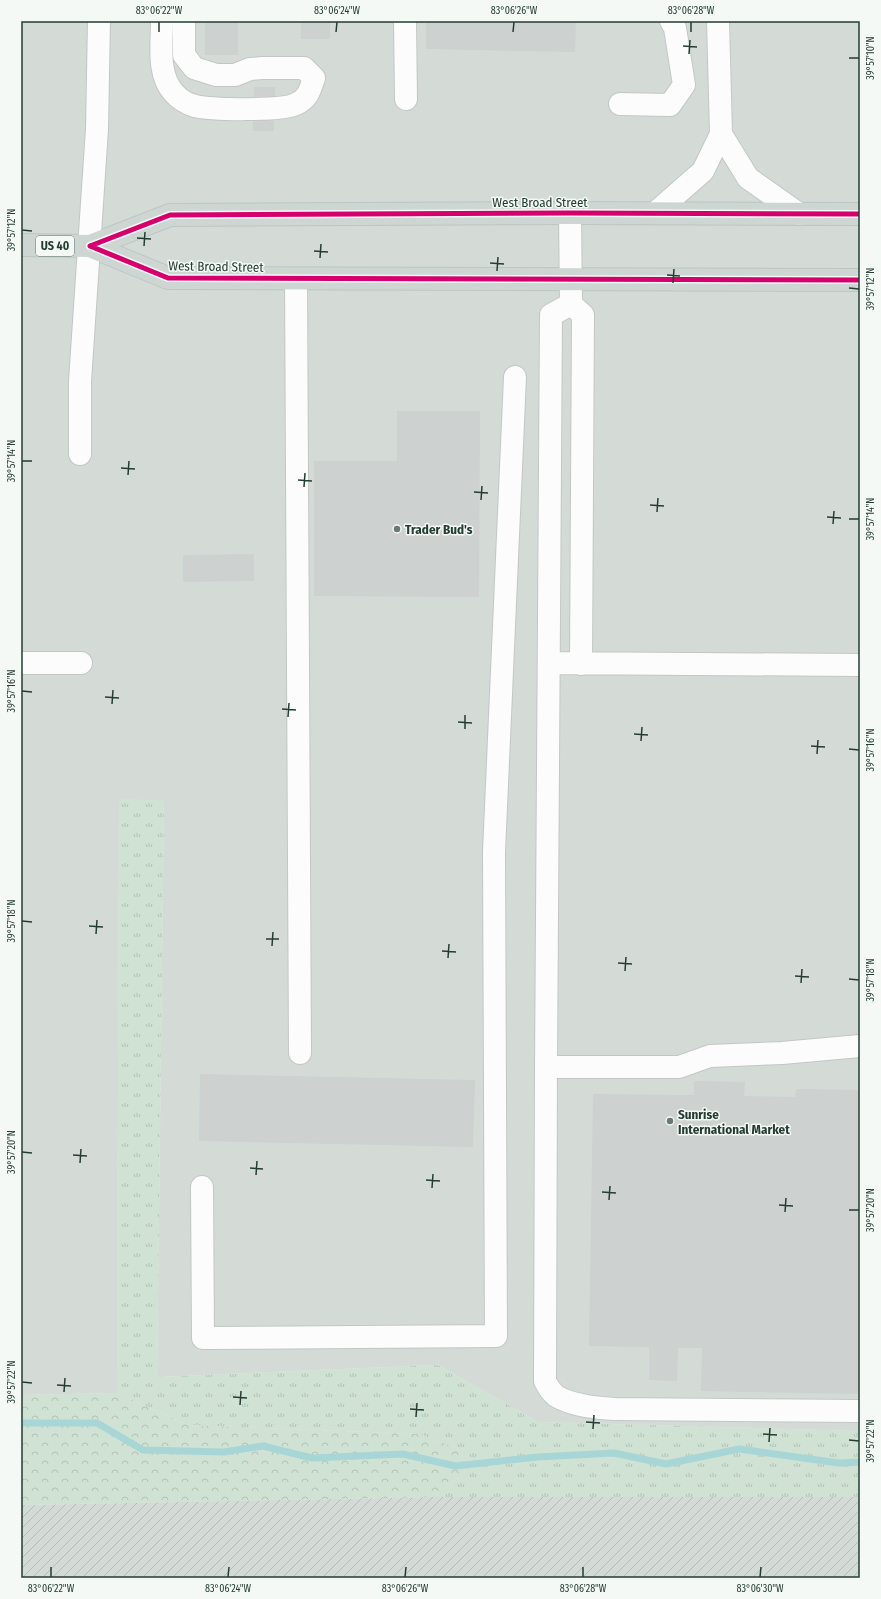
<svg xmlns="http://www.w3.org/2000/svg" width="881" height="1599" viewBox="0 0 881 1599" font-family="'Fira Sans Condensed',sans-serif">
<defs>
<pattern id="industrial-furrows" width="10" height="10" patternUnits="userSpaceOnUse"><rect width="10" height="10" fill="#d4dbd7"/><path d="M-1 1l2-2M0 10L10 0M9 11l2-2" fill="none" stroke="#b6bdb9"/></pattern>
<pattern id="grass-tufts" width="24" height="20" patternUnits="userSpaceOnUse"><rect width="24" height="20" fill="#d0e2d3"/><path d="M3 7l-1-3M5 7V3M7 7l1-3M15 17l-1-3M17 17v-4M19 17l1-3" fill="none" stroke="#b2c3b6"/></pattern>
<pattern id="forest-crowns" width="20" height="18" patternUnits="userSpaceOnUse"><rect width="20" height="18" fill="#d0e2d3"/><path d="M2 6a3 3 0 1 1 6 0M12 15a3 3 0 1 1 6 0" fill="none" stroke="#b2c3b6"/></pattern>
</defs>
<rect width="100%" height="100%" fill="#e5eae7"/>
<!-- built -->
<path fill="#d4dbd7" d="M21,21H860V1431L538,1422L438,1365L157,1377L164,800H119L117,1393L21,1395Z"/>
<!-- industrial -->
<path fill="url(#industrial-furrows)" d="M432,1497H860V1578H21V1505Z"/>
<!-- grass -->
<path fill="url(#grass-tufts)" d="M119,799L164,800L157,1377L438,1365L538,1422L860,1431V1497H432L465,1474L462,1450L419,1434L188,1425L117,1393Z"/>
<!-- forest -->
<path fill="url(#forest-crowns)" d="M117,1393L188,1425L419,1434L462,1450L465,1474L432,1497L21,1505V1395Z"/>
<g fill="none" stroke-linecap="round" stroke-linejoin="round">
<!-- stream -->
<path stroke="#a8d6d6" stroke-width="7" d="M21,1423H97L143,1450L224,1452L263,1446L312,1458L403,1454L455,1466L538,1457L614,1453L666,1464L739,1449L839,1463L860,1462"/>
</g>
<!-- building -->
<path fill="#cdd1cf" d="M205,21H238V55H205Z
M301,21H330V39H301Z
M426,21H576L575,52L426,49Z
M254,87H275L274,131H253Z
M397,411H480L479,597L314,596V461H397Z
M254,554V581L183,582V555Z
M200,1074L475,1080L473,1147L199,1141Z
M694,1081L745,1082L744,1096L795,1097L796,1089L860,1090V1394L701,1391L702,1348H678L677,1381L649,1380V1347L589,1346L593,1094L694,1095Z"/>
<g fill="none" stroke-linecap="round" stroke-linejoin="round">
<defs>
<path id="minor" d="M162,21C162,44 157,73 173,92C178,98 187,104 195,106C211,110 283,111 296,104C308,99 310,90 314,78L304,68H262L250,69L235,75H216L194,68L184,55V21
M405,21L406,99
M620,104L670,105L684,85L675,28L671,21
M721,134L748,178L799,214
M570,213L571,304L583,315L581,664
M655,213L703,171L721,134L718,21
M296,279L300,1053
M571,304L551,315L546,1067H679L710,1056L782,1053L860,1046
M80,454V381L97,129L99,21
M21,663H81
M549,663L860,665
M546,1067L545,1381C548,1387 551,1392 556,1396C573,1406 597,1408 615,1409L860,1411
M202,1187L203,1338L496,1336L494,852L515,377"/>
<path id="major" d="M21,245L90,246L168,278L860,280
M90,246L170,215L570,213L860,214"/>
</defs>
<!-- minor casing -->
<use href="#minor" stroke="#c2c7c4" stroke-width="24"/>
<!-- major casing -->
<use href="#major" stroke="#bdc6c2" stroke-width="24"/>
<!-- minor -->
<use href="#minor" stroke="#fbfcfb" stroke-width="22"/>
<!-- major -->
<use href="#major" stroke="#ced6d3" stroke-width="22"/>
<defs>
<path id="cycleway" d="M90,246L168,278L860,280
M90,246L170,215L570,213L860,214"/>
</defs>
<!-- cycleway casing -->
<use href="#cycleway" stroke="#f4f9f6" stroke-width="8"/>
<!-- cycleway -->
<use href="#cycleway" stroke="#d6006c" stroke-width="5"/>
</g>
<!-- ticks -->
<path fill="none" stroke="#243d33" stroke-width="1.5" d="M159,32V22M336,32L337,22M513,32L514,22M691,32V22M683,46L697,47M689,54L690,40M849,58H859M22,230L32,231M137,238L151,239M144,246L145,232M314,251L328,252M320,258L321,244M490,263L504,264M497,271L498,257M667,275L680,276M673,283L674,269M849,288L859,289M22,461H32M121,468L135,469M128,475L129,461M298,480L312,481M304,487L305,473M474,492L488,493M481,500L482,486M650,505L664,506M657,512L658,498M827,517L841,518M849,519H859M833,524L834,511M22,691L32,692M105,697L119,698M112,704L113,690M282,709L296,710M288,717L289,703M458,722L472,723M465,729V715M634,734L648,735M641,741L642,727M811,746L825,747M849,749L859,750M817,754L818,740M22,921L32,922M89,926L103,927M96,934L97,920M266,939H279M272,946L273,932M442,951L456,952M448,958L449,944M618,963L632,964M625,971L626,957M795,976L809,977M849,979L859,980M801,983L802,969M22,1152L32,1153M73,1155L87,1156M80,1163L81,1149M250,1168L263,1169M256,1175L257,1161M426,1180L440,1181M432,1188L433,1174M602,1192L616,1193M609,1200L610,1186M779,1205L793,1206M849,1210H859M785,1212L786,1198M22,1382L32,1383M57,1385L71,1386M64,1392L65,1378M233,1397L247,1398M240,1405L241,1391M410,1409L424,1410M416,1417L417,1403M586,1422L600,1423M593,1429L594,1415M763,1434L777,1435M849,1440L859,1441M769,1442L770,1428M51,1577V1567M228,1577L229,1567M405,1577L406,1567M583,1577V1567M760,1577L761,1567"/>
<!-- markers -->
<g fill="#687a72" stroke="#f4f9f6" stroke-width="1.5">
<circle cx="397" cy="529" r="4"/>
<circle cx="670" cy="1121" r="4"/>
</g>
<g text-anchor="middle" stroke-width="3" stroke-linejoin="round" paint-order="stroke">
<!-- shield labels -->
<rect fill="#f4f9f6" stroke="#62756e" stroke-width="1" x="36" y="236" width="38" height="20" rx="3"/>
<g font-size="12" font-weight="bold" fill="#243d33">
<text x="55" y="250">US 40</text>
</g>
<!-- street labels -->
<g font-size="13" fill="#243d33" stroke="#f4f9f6">
<text x="540" y="207">West Broad Street</text>
<text transform="translate(216 266) rotate(1)" y="5">West Broad Street</text>
</g>
<!-- poi labels -->
<g font-size="13" font-weight="bold" fill="#243d33" stroke="#f4f9f6" text-anchor="start">
<text x="405" y="534">Trader Bud's</text>
<text x="678" y="1119">Sunrise<tspan x="678" dy="15">International Market</tspan></text>
</g>
</g>
<!-- border -->
<rect width="881" height="1599" fill="none" stroke="#f4f9f6" stroke-width="44"/>
<rect x="22" y="22" width="837" height="1555" fill="none" stroke="#243d33" stroke-width="1.5"/>
<g font-size="10" text-anchor="middle" fill="#243d33">
<text x="159" y="14">83°06'22"W</text>
<text x="337" y="14">83°06'24"W</text>
<text x="514" y="14">83°06'26"W</text>
<text x="691" y="14">83°06'28"W</text>
<text transform="translate(870 58) rotate(-90)" y="4">39°57'10"N</text>
<text transform="translate(11 230) rotate(-90)" y="4">39°57'12"N</text>
<text transform="translate(870 289) rotate(-90)" y="4">39°57'12"N</text>
<text transform="translate(11 461) rotate(-90)" y="4">39°57'14"N</text>
<text transform="translate(870 519) rotate(-90)" y="4">39°57'14"N</text>
<text transform="translate(11 691) rotate(-90)" y="4">39°57'16"N</text>
<text transform="translate(870 750) rotate(-90)" y="4">39°57'16"N</text>
<text transform="translate(11 921) rotate(-90)" y="4">39°57'18"N</text>
<text transform="translate(870 980) rotate(-90)" y="4">39°57'18"N</text>
<text transform="translate(11 1152) rotate(-90)" y="4">39°57'20"N</text>
<text transform="translate(870 1210) rotate(-90)" y="4">39°57'20"N</text>
<text transform="translate(11 1382) rotate(-90)" y="4">39°57'22"N</text>
<text transform="translate(870 1441) rotate(-90)" y="4">39°57'22"N</text>
<text x="51" y="1592">83°06'22"W</text>
<text x="228" y="1592">83°06'24"W</text>
<text x="405" y="1592">83°06'26"W</text>
<text x="583" y="1592">83°06'28"W</text>
<text x="760" y="1592">83°06'30"W</text>
</g>
</svg>
